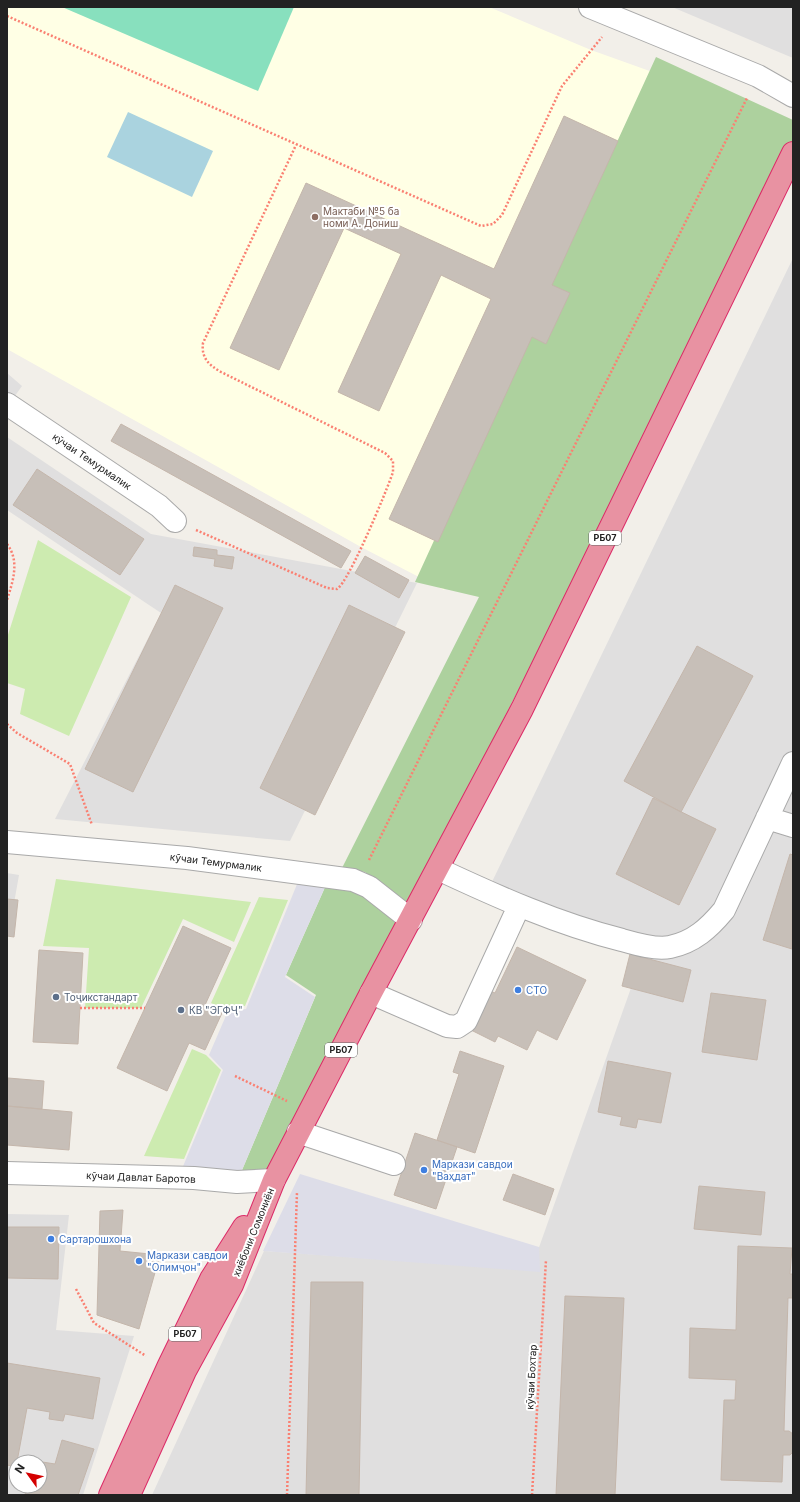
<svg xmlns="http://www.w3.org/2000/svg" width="800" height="1502" viewBox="0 0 800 1502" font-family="Inter,sans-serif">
<rect width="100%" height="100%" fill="#f2efe9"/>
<!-- residential -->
<path fill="#e0dfdf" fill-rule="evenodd" d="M672,7H793V58Z
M793,258V1495H152L264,1251L531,1270L648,940L491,884Z
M7,373L22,386L7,407Z
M7,437L151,534L417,583L290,841L55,819L161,613L7,510Z
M7,873L19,875L7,943Z
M7,1214L69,1215L56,1330L134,1336L83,1495H7ZM16,1462H40V1486H16Z"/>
<!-- education -->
<path fill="#ffffe5" d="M7,7H489L591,50L686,84L444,590L361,547L7,349Z"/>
<!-- grass -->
<path fill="#cdebb0" d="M38,540L131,597L69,736L20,714L25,689L7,683V638Z
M56,879L251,902L234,942L183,919L141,1008H85L89,948L43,946Z
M259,897L288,900L245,1006L224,1009L211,1003Z
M192,1049L206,1055L221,1070L184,1159L144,1156Z"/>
<!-- forest -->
<path fill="#add19e" d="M656,57L793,120V144L409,907L365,872L342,868L479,597L415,582Z
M330,876L411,920L274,1180L237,1182L316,995L286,975Z"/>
<!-- pitch -->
<path fill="#88e0be" d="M62,7H294L258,91Z"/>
<!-- plaza -->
<path fill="#dddde8" d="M302,872L330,876L285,977L315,997L237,1182L179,1176L223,1070L209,1055L228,1011L246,1009Z
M300,1174L539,1247L540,1272L263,1251Z"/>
<!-- water -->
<path fill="#aad3df" d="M128,112L213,151L192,197L107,157Z"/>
<!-- building -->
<path fill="#c7bfb8" stroke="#c4b6ab" d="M564,116L618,141L552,285L570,293L546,344L532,337L438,542L389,519L491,299L441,275L379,411L338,392L401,254L344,228L279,370L230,348L306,183L494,269Z
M121,424L351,551L341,568L111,441Z
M37,469L144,539L120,575L13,505Z
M194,547L217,550V555L234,557L232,569L214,566L215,559L193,556Z
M365,556L409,580L399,598L355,573Z
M175,585L223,608L133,792L85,769Z
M349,605L405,632L315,815L260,788Z
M697,646L753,676L681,812L624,781Z
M653,798L716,829L679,905L616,874Z
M790,854L793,855L792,949L763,940Z
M7,899L18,900L14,937L7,936Z
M183,926L231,948L205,1005L222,1013L205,1050L189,1043L167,1091L117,1068Z
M517,947L586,980L557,1040L537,1030L527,1050L498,1036L495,1042L469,1029L488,990L495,993Z
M39,950L83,953L78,1044L33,1042Z
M630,954L691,970L683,1002L622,986Z
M711,993L766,1000L757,1060L702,1052Z
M460,1051L504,1066L475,1153L437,1140L459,1074L453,1072Z
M608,1061L671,1073L661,1123L638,1119L636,1128L620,1125L622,1117L598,1112Z
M8,1078L44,1081L42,1109L7,1106Z
M7,1106L72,1112L69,1150L7,1145Z
M415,1133L457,1147L436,1209L394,1195Z
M513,1174L554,1189L545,1215L503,1200Z
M699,1186L765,1192L761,1235L694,1229Z
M123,1210L120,1251L160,1255L139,1329L97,1315L100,1211Z
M7,1227H59L58,1279L7,1278Z
M738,1246L792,1248L790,1274H793V1298H788L784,1431H789L793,1434V1452L790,1455H783L782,1482L721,1480L724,1400H735L736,1380L689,1378L690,1328L736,1330Z
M311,1282H363L359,1495H306Z
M565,1296L624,1298L615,1495H556Z
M7,1363L100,1378L93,1419L65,1414L63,1421L49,1419L50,1412L27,1408L16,1467L7,1465Z
M62,1440L94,1449L78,1495H25L27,1486H40V1462H30V1460L55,1464Z"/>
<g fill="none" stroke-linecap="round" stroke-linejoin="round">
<defs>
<path id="minor" d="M590,7L758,76L793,96
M7,404L159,506L175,521
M767,818L793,826
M7,842L187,858L353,880L369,887L411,920
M438,869C498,897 558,924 622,940C636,944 656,950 670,947C694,942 709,928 724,910L793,763
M371,993L447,1026L457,1027L466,1021L519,906
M298,1132L394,1164
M7,1173L194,1178L237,1182L274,1180"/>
<path id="highway" d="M110,1495L169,1365L211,1279L244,1227
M129,1495L185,1371L232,1285L274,1180L371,993L522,709L793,153"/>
</defs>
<!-- minor casing -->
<use href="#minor" stroke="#a9a9a9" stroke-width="24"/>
<!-- highway casing -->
<use href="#highway" stroke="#dc2a67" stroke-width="24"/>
<!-- path -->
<path stroke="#fa8072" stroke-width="2.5" stroke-dasharray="2 2" stroke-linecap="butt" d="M7,16L481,226L493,224L502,215L562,86L602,37
M196,530L327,588L337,589C349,582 387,490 393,472V461L385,453L221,372C209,365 201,358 203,343L296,145
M7,544C20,561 13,581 7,600
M7,724L17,733L70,764L92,825
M369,860L747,98
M80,1008H145
M235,1076L287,1101
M76,1289L94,1323L146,1356
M287,1495L297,1192
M532,1495L546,1260"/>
<!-- minor -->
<use href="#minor" stroke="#fff" stroke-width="22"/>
<!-- highway -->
<use href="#highway" stroke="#e892a2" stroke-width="22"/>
</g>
<!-- markers -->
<circle fill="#8d6e63" stroke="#fff" stroke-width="1.5" cx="315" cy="217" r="4"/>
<g fill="#3f7fe0" stroke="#fff" stroke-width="1.5">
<circle cx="518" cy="990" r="4"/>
<circle cx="424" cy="1170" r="4"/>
<circle cx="51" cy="1239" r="4"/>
<circle cx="139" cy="1261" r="4"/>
</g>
<g fill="#5c6f8a" stroke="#fff" stroke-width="1.5">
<circle cx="56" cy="997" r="4"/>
<circle cx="181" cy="1010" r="4"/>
</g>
<g text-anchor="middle" stroke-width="4" stroke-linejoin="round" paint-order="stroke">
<!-- shield labels -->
<g fill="#fff" stroke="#646464" stroke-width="1">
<rect x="589" y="531" width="32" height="14" rx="3"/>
<rect x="325" y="1043" width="32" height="14" rx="3"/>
<rect x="169" y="1327" width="32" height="14" rx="3"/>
</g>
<g font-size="9" font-weight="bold" fill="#222">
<text x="605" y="541">РБ07</text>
<text x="341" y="1053">РБ07</text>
<text x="185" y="1337">РБ07</text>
</g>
<!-- education labels -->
<g font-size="10" fill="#785e54" stroke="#fff" text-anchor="start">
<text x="323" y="215">Мактаби №5 ба<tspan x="323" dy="12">номи А. Дониш</tspan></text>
</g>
<!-- street labels -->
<g font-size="10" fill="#222" stroke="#fff">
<text transform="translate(92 461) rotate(34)" y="4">кӯчаи Темурмалик</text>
<text transform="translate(216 862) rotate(7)" y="4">кӯчаи Темурмалик</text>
<text transform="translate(141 1177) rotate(2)" y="4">кӯчаи Давлат Баротов</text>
<text transform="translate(253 1232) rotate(-68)" y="4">хиёбони Сомониён</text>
<text transform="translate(531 1377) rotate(-87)" y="4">кӯчаи Бохтар</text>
</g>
<!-- shop labels -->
<g font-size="10" fill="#366cbe" stroke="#fff" text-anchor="start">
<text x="526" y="994">СТО</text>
<text x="432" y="1168">Маркази савдои<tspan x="432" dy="12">"Ваҳдат"</tspan></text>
<text x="59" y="1243">Сартарошхона</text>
<text x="147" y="1259">Маркази савдои<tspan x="147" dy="12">"Олимҷон"</tspan></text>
</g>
<!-- service labels -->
<g font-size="10" fill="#4e5e75" stroke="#fff" text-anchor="start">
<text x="64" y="1001">Тоҷикстандарт</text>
<text x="189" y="1014">КВ "ЭГФҶ"</text>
</g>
</g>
<!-- border -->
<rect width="800" height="1502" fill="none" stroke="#222222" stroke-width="16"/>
<!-- north arrow -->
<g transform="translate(28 1474) rotate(303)"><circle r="19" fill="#ffffff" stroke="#a7a7a7"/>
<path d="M0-3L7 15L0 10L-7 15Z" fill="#d40000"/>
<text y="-6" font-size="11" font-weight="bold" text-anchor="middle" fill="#222222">N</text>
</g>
</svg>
